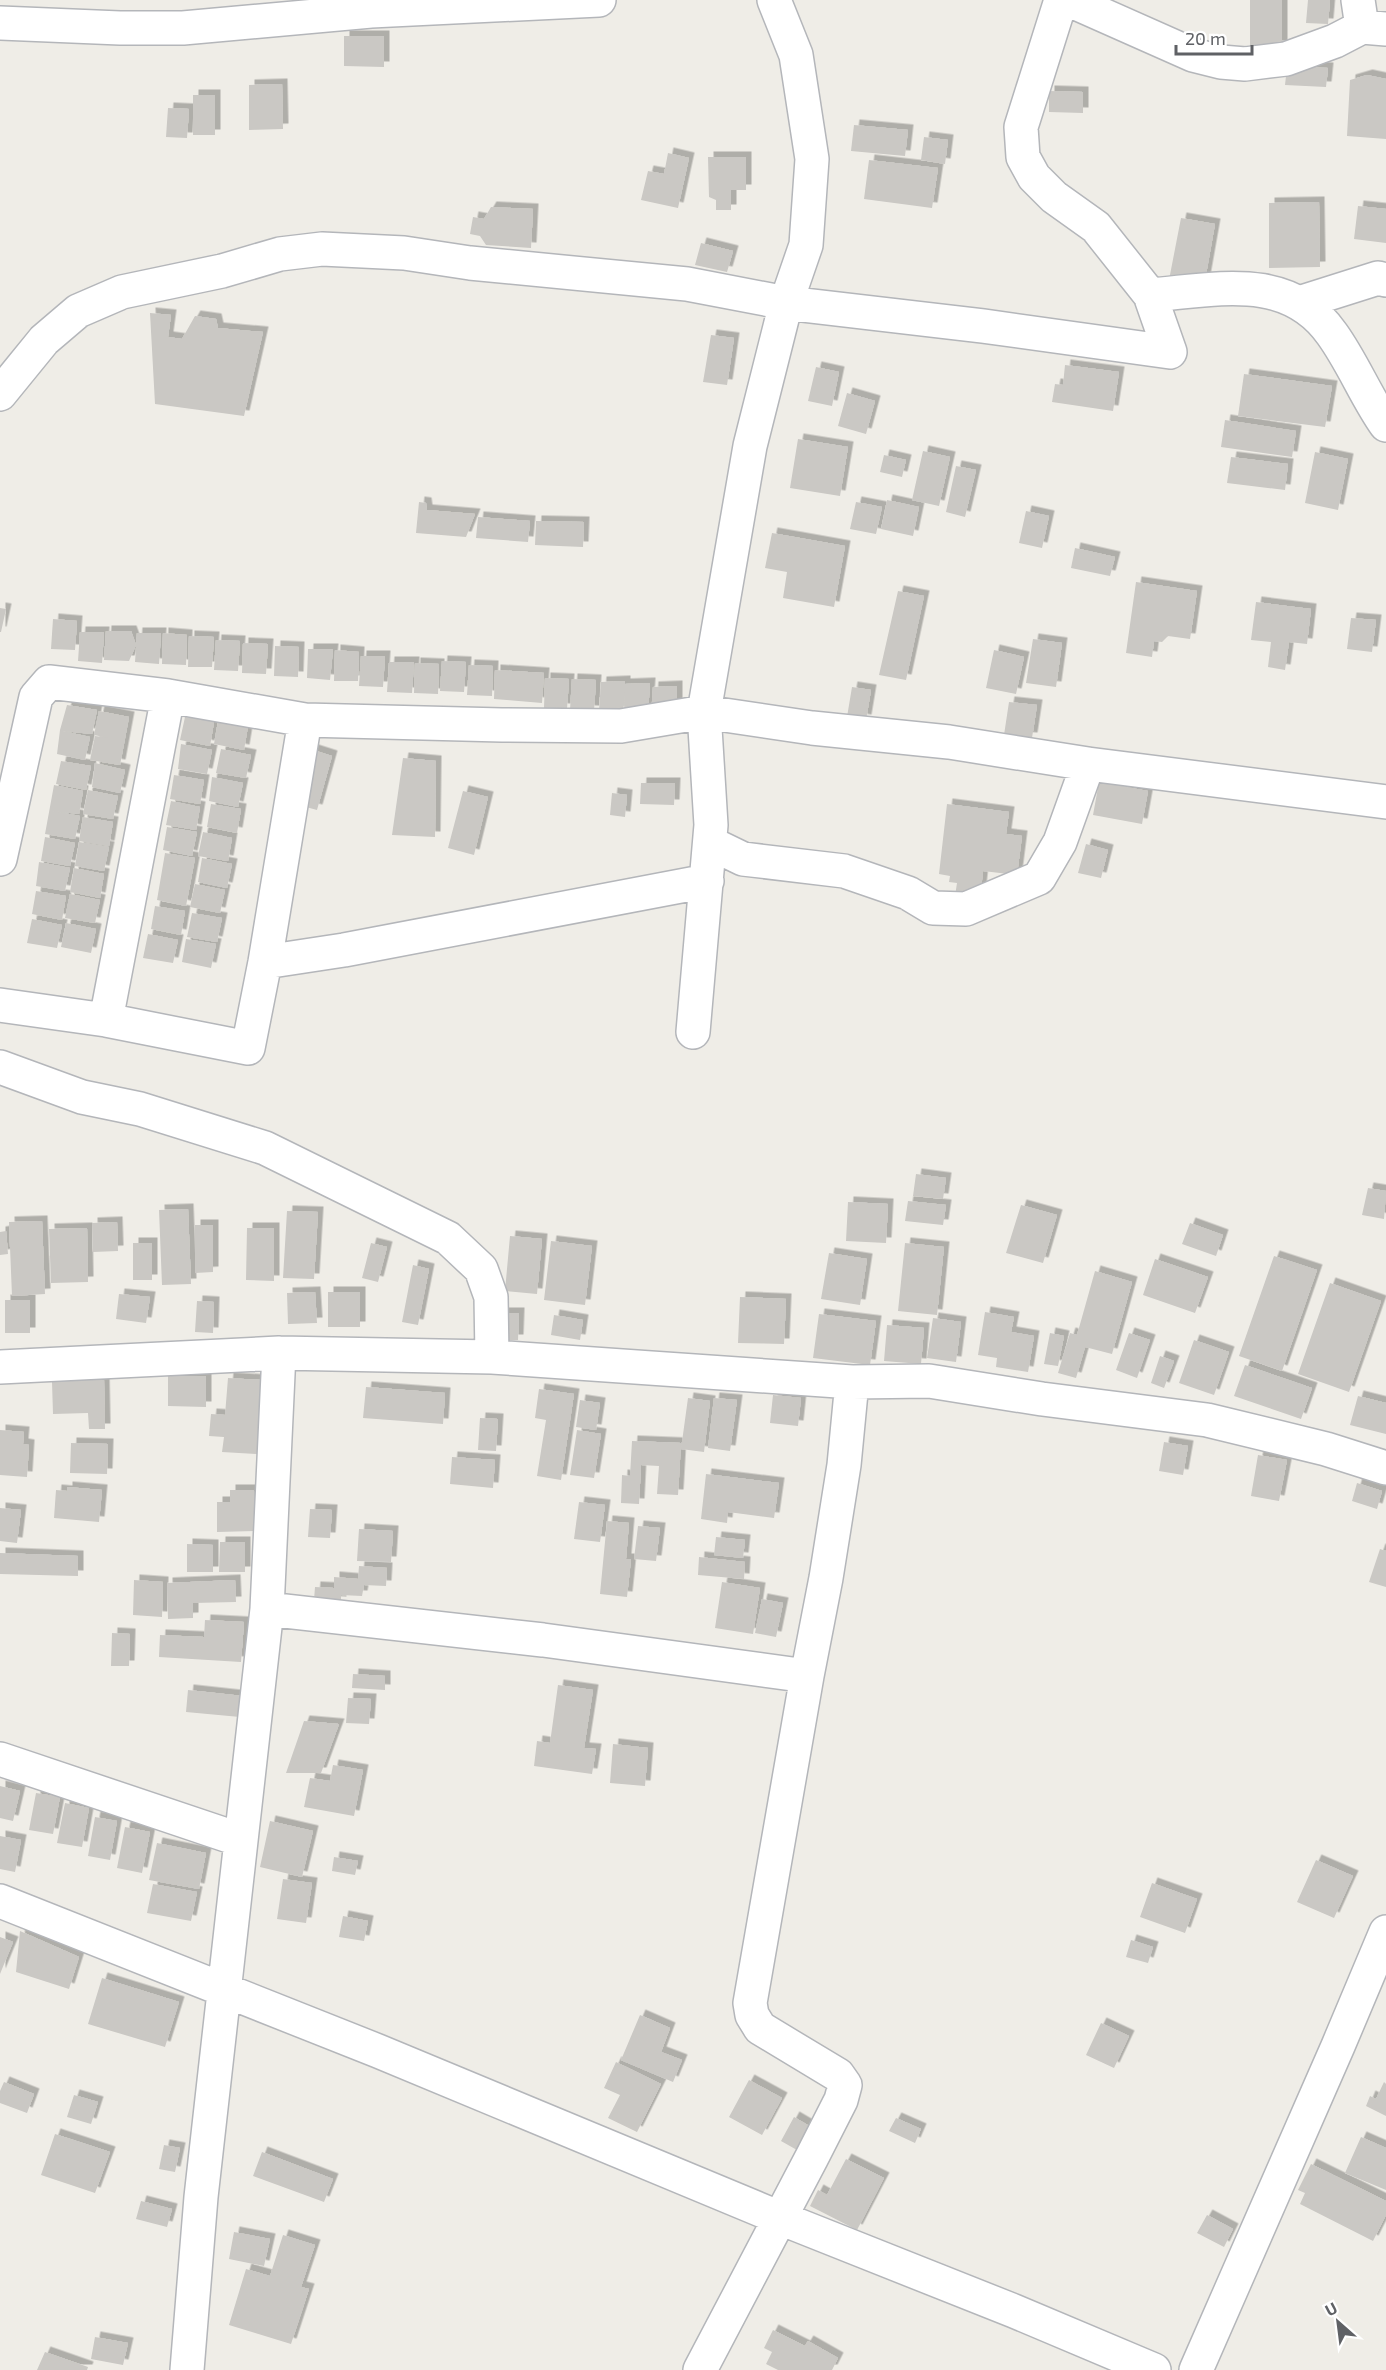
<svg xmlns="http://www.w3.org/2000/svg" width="1386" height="2370" viewBox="0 0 1386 2370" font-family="'Exo 2',sans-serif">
<defs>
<filter id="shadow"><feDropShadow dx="5.5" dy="-5.5" stdDeviation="0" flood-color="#0004"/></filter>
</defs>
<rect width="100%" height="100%" fill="#efede7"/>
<!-- building -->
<path fill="#cac8c4" filter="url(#shadow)" d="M1250,0H1282V46L1250,47Z
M1308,0H1330L1328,24L1306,23Z
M344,36H384V67L344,66Z
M1280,66L1328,68L1326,87L1285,85L1286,76H1277Z
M1367,75L1386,79V139L1347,136L1350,80Z
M282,84L283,129L249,130V85Z
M1049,91L1083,92V113L1049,112Z
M193,95H215V135H193Z
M168,108L189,109L187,138L166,137Z
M854,125L908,130L905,156L851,151Z
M924,137L948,140L945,164L921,160Z
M668,153L689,158L678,208L641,200L648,171L664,174Z
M708,157H746V190H731V210H716V200L709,197Z
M869,160L938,168L932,208L864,199Z
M1319,202L1320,267L1269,268V203Z
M1358,206L1386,209V243L1354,239Z
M491,207L533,209L531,248L486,245L480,236L470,234L473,217L484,219Z
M1181,218L1215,224L1204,286L1169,280Z
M701,243L733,251L727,272L695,265Z
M150,313L171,315L168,337L182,339L195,316L216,319L218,328L263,332L244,416L155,404Z
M711,335L734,338L727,385L703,382Z
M1065,365L1119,372L1113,411L1052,402L1055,384L1063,385Z
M816,367L839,372L832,406L808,401Z
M1244,374L1332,386L1325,427L1238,416Z
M847,393L875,401L866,434L838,426Z
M1225,420L1296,431L1292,457L1221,447Z
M798,439L848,447L840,496L790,488Z
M923,451L950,457L939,506L912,500Z
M1315,452L1348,459L1338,510L1305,503Z
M884,455L906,460L902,477L880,472Z
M1231,457L1288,464L1285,490L1227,483Z
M956,466L976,470L965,517L946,512Z
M887,500L919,507L913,536L881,529Z
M419,502L426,503L427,510L475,514L466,537L416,533Z
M856,502L882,507L876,534L850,529Z
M1026,511L1049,516L1042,548L1019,543Z
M478,517L530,521L528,542L476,538Z
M536,521L584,522L583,547L535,545Z
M772,533L845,546L834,607L783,598L787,572L765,568Z
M1075,548L1115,557L1110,576L1071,568Z
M1136,582L1197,591L1190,639L1168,636L1162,642L1154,641L1152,657L1126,653Z
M898,591L924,596L906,680L879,675Z
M1256,602L1311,609L1307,644L1289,642L1285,670L1268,667L1271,642L1251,640Z
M0,608L6,609L1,632H0Z
M1351,618L1376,620L1372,652L1347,649Z
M53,619L77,621L75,650L51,649Z
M106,631H131L136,645L129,661L104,660Z
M80,632H104L102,663L78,661Z
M137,633H161L159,664L135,662Z
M163,633L187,635L186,665L162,664Z
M189,636L214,637L212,667H188Z
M1033,639L1062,643L1056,687L1026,683Z
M216,640L240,641L238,671L214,670Z
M243,643L268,644L266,674L242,673Z
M275,646L299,647L298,677L274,676Z
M308,649H333L330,680L307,678Z
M335,650L359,652L358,681H334Z
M994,650L1024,657L1016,694L986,688Z
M361,656H385L383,687L359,686Z
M442,661L466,662L464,692L440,691Z
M389,662H414L412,693L387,692Z
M415,663L439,664L438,694L414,693Z
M469,665L493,666L492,696L467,695Z
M495,670L544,673L542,703L494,699Z
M545,678L569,679L567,709L544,708Z
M572,679L596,680L594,711L570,710Z
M625,681V684L650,683L648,714L624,713L625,691L623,712L599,711L601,682Z
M677,686V711L651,716L653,687Z
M852,687L871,690L866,720L847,717Z
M1009,702L1037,705L1032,738L1004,735Z
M67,705L97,710L92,734L63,731L90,737L85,760L57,754L60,730Z
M99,711L129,717L120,765L90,760L95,736L109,738L94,735Z
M185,717L214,722L210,746L180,740Z
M218,721L248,726L244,750L214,744Z
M181,744L212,750L207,774L178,769Z
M221,749L251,755L246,778L216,773Z
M310,749L332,756L317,810L295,804Z
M403,758L436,761L435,837L392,835Z
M61,761L91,766L86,790L56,784Z
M95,763L125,770L120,793L92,787Z
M174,775L204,780L200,804L170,799Z
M212,777L243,783L238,807L209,801Z
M1099,782L1148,791L1142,824L1093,815Z
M641,783H675L674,805L640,804Z
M54,785L83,791L79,814L53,811L80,816L75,839L45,834Z
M88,790L118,796L113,819L83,814Z
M463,791L488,797L474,855L448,848Z
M612,793L627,795L625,817L610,815Z
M171,801L200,807L196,830L166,825Z
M211,804L241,809L237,833L207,827Z
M947,804L1009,812L1006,834L1022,836L1017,875L983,871L980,899L955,896L957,883L949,882L950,876L939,874Z
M83,817L113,822L109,846L79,841Z
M167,827L197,832L192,856L163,850Z
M203,832L232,838L228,861L198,856Z
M45,837L75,843L70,866L41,861Z
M79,842L109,847L104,871L75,866Z
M1086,844L1108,850L1101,878L1078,873Z
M165,853L195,858L186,906L157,900Z
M202,858L232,864L227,888L198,882Z
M39,862L70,868L65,891L36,886Z
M74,868L104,874L100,898L70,892Z
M195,884L225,890L220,913L190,907Z
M36,891L66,896L62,920L32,914Z
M70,894L100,900L95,923L65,918Z
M155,906L185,911L181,935L151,929Z
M192,913L222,918L217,942L187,937Z
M32,919L62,925L57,948L27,943Z
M66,923L96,929L91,953L61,947Z
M148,934L178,940L173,963L143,958Z
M186,939L216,944L211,968L182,962Z
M916,1174L946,1178L943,1199L913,1196Z
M1368,1188L1386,1191L1384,1219L1362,1215Z
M908,1201L946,1205L943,1225L905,1221Z
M848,1202L888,1204L886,1243L846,1241Z
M1021,1205L1057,1215L1043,1263L1006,1253Z
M188,1209L191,1284L162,1285L159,1210Z
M287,1211L318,1212L314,1279L283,1278Z
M42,1221L45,1294L12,1296L9,1222Z
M117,1222L118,1251L93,1252L92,1223Z
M1190,1223L1223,1235L1216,1256L1182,1244Z
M195,1225H213V1272L195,1273Z
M87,1228L88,1282L51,1283L49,1229Z
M247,1228H274V1281L246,1280Z
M6,1231L8,1254L0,1255V1232Z
M510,1236L542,1239L537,1294L505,1291Z
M551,1241L592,1246L585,1305L544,1300Z
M133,1243H152V1280H133Z
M371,1243L387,1247L378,1282L362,1278Z
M905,1243L944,1247L937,1315L898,1311Z
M829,1253L867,1259L860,1305L821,1299Z
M1274,1256L1317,1270L1282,1371L1239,1356Z
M1155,1259L1208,1277L1195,1313L1143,1295Z
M413,1265L429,1269L418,1325L402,1322Z
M1095,1271L1132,1282L1112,1354L1085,1347L1076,1378L1058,1373L1070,1333L1077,1335Z
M1330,1283L1381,1301L1349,1392L1298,1374Z
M315,1292L317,1323L288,1324L287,1293Z
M328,1292H360V1327H328Z
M119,1294L150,1297L146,1323L116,1319Z
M740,1297L786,1299L784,1344L738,1343Z
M5,1300H30V1333H5Z
M197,1301L214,1302L213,1333L195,1332Z
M985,1312L1014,1317L1011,1332L1034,1336L1028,1372L996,1367L997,1358L978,1355Z
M500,1313H519L518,1340H499Z
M819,1314L876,1321L870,1365L813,1358Z
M554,1315L583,1320L580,1340L551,1335Z
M933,1318L961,1322L956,1362L927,1358Z
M887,1325L924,1328L921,1364L884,1361Z
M1050,1333L1064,1336L1058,1366L1044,1364Z
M1129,1333L1150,1340L1137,1378L1116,1370Z
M1194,1340L1229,1352L1214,1395L1179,1383Z
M1160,1356L1174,1361L1164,1388L1151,1383Z
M1245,1365L1312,1388L1301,1419L1234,1396Z
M168,1376H206V1407L168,1406Z
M228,1378L262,1380L257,1454L222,1452L224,1437L209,1436L211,1414L225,1415Z
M104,1380L105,1429H89L88,1413L53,1414L52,1382Z
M366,1387L445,1393L443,1424L363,1418Z
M539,1389L574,1394L561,1480L537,1476L546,1420L535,1418Z
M773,1395L801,1398L798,1426L770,1423Z
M1358,1396L1386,1403V1434L1350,1425Z
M688,1398L710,1401L704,1452L681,1449Z
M714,1398L737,1400L730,1451L708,1448Z
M580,1400L600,1403L596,1430L576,1427Z
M480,1418L498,1419L496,1451L478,1450Z
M0,1430L24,1432L23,1444L29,1445L27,1477L0,1475Z
M577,1430L601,1434L594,1478L570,1475Z
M632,1441L681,1443L678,1495L657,1494L659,1466L641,1465L639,1504L621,1503L622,1475L630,1476Z
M1164,1442L1188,1446L1183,1475L1159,1471Z
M71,1443L108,1444L107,1474L70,1473Z
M1258,1455L1287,1460L1279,1501L1251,1496Z
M452,1457L495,1460L493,1488L450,1484Z
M706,1474L779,1483L774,1518L728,1512L727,1523L701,1519Z
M1357,1483L1382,1491L1377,1509L1352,1501Z
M67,1487L102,1490L99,1522L54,1518L56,1490L67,1491Z
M230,1490H254L255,1531L217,1532V1502H230Z
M579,1502L605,1505L600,1542L574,1539Z
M0,1508L21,1510L17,1543L0,1541Z
M310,1509L332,1510L330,1538L308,1537Z
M607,1521L629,1523L626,1559H631L627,1597L600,1594Z
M638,1526L660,1528L656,1561L634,1559Z
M359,1529L393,1531L391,1562L357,1561Z
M716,1537L745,1540L743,1558L714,1555Z
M220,1542H245V1572H219Z
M187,1544L213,1545V1572H187Z
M1380,1549L1386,1551V1587L1369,1582Z
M0,1553L78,1556V1576L0,1574Z
M699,1557L745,1562L744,1579L698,1575Z
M359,1566L387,1568L386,1586L364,1585L362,1596L341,1595V1602L314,1600L315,1587L334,1588V1577L358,1579Z
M134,1580L163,1582L162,1617L133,1615Z
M235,1580L236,1602L193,1603V1618L168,1619L167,1583Z
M722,1582L760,1588L753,1634L715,1628Z
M762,1599L783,1603L776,1637L755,1633Z
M205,1620L244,1622L241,1662L159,1657L160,1635L204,1637Z
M112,1633L130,1634L129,1666H111Z
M353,1674L385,1676V1690L352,1688Z
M558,1685L593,1690L584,1748L596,1749L592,1774L534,1766L537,1741L550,1743Z
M188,1690L243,1696L240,1717L186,1712Z
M348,1698L371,1699L369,1724L346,1723Z
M304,1721L339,1724L321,1773H286Z
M613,1744L648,1748L645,1786L610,1783Z
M333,1765L363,1770L354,1816L304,1807L310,1778L330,1781Z
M0,1786L20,1791L13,1821L0,1818Z
M36,1793L60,1797L53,1834L29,1830Z
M65,1803L89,1808L82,1847L57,1843Z
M95,1817L117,1821L110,1860L88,1856Z
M270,1821L313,1831L302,1877L260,1867Z
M125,1827L150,1832L142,1873L117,1868Z
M0,1836L21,1840L15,1872L0,1869Z
M157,1843L206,1853L199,1889L149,1880Z
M334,1857L358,1861L355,1875L332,1871Z
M1316,1860L1353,1876L1334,1918L1297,1902Z
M283,1879L312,1883L306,1923L277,1919Z
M1152,1883L1197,1899L1185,1933L1140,1917Z
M153,1884L197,1892L191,1921L147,1913Z
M343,1916L368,1921L364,1941L339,1937Z
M20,1931L79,1957L69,1989L16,1972Z
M0,1937L13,1942L0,1974Z
M1131,1940L1153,1947L1148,1963L1126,1957Z
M102,1978L179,2002L165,2047L88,2024Z
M640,2015L670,2028L661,2052L682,2060L673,2082L621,2060Z
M1101,2023L1129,2036L1114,2068L1086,2055Z
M616,2062L661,2084L637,2132L608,2118L620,2095L604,2088Z
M749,2080L782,2098L762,2135L729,2117Z
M4,2082L34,2094L27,2113L0,2103V2091Z
M1384,2082L1386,2084V2116L1366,2106L1370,2096L1376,2099Z
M74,2095L98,2102L91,2124L67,2117Z
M794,2117L811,2127L797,2150L781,2141Z
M896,2118L921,2129L915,2143L889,2131Z
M55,2134L110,2152L95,2193L41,2175Z
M1361,2137L1386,2148V2190L1345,2173Z
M164,2145L180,2148L175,2172L159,2169Z
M262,2152L333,2179L324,2202L253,2176Z
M846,2159L884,2178L857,2230L810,2206L818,2190L827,2195Z
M1311,2164L1386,2201V2215L1373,2241L1300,2204L1305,2193L1298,2190Z
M141,2201L172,2209L167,2227L136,2219Z
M1207,2215L1233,2229L1224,2247L1197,2233Z
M234,2232L270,2239L264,2266L229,2259Z
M283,2235L315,2245L301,2287L309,2289L291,2344L229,2325L246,2269L270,2276Z
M773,2330L805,2346L808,2341L838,2358L832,2370H778L766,2364L772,2352L764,2348Z
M95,2337L128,2343L123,2365L91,2359Z
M45,2352L88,2367L87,2370H37Z"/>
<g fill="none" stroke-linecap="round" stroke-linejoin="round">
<defs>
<path id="minor" d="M1069,0L1193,55L1221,62L1245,64L1286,59L1335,41L1362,27L1386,29
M1358,0L1362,27
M0,23L120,28H183L371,11L599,0
M1150,295C1215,290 1288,271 1332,334C1353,363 1366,397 1386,425
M1299,303L1378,278L1386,280
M0,394L44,340L78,311L122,292L222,271L280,254L322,249L404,253L470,263L687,284L786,303L983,326L1170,352L1150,295L1096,227L1054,197L1034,177L1023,157L1021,127L1061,0
M710,843L743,859L844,871L908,893L933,908L966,909L1039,878L1060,842L1088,764
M0,859L36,697L49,682L168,696L305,720L502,725L621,726L704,712L812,728L949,742L1088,764L1386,802
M265,962L344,950L707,881
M0,1005L106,1020L248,1048L265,962L305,720
M106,1020L168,696
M693,1032L711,825L704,712L750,446L786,303L806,245L812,159L796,55L774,0
M0,1067L82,1097L140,1109L265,1148L448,1238L481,1269L491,1297L492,1357
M0,1367L279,1353L492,1357L852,1382L929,1381L1042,1399L1207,1420L1326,1449L1386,1468
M267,1609L543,1640L807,1676
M0,1759L241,1840
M0,1901L378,2051L780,2218L1014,2311L1154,2370
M187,2370L201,2197L267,1609L279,1353
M700,2370L812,2157L841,2100L845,2085L838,2075L760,2028L752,2015L750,2003L807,1676L826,1578L844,1465L852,1382
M1196,2370L1338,2046L1386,1932"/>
</defs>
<!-- minor casing -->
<use href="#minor" stroke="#b4b6ba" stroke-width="36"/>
<!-- minor -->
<use href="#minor" stroke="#fff" stroke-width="33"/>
</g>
<!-- north arrow -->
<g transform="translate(1338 2322) rotate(332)" stroke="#ffffff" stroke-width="4.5" paint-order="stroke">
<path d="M0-4.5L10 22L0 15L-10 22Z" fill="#5f6165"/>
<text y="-9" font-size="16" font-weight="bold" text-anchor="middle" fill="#5f6165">U</text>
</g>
<!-- scale -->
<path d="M1176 45v9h76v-9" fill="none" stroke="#5f6165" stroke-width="3"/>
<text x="1185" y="45" font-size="18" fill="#5f6165" stroke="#ffffff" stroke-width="4.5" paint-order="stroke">20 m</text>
</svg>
